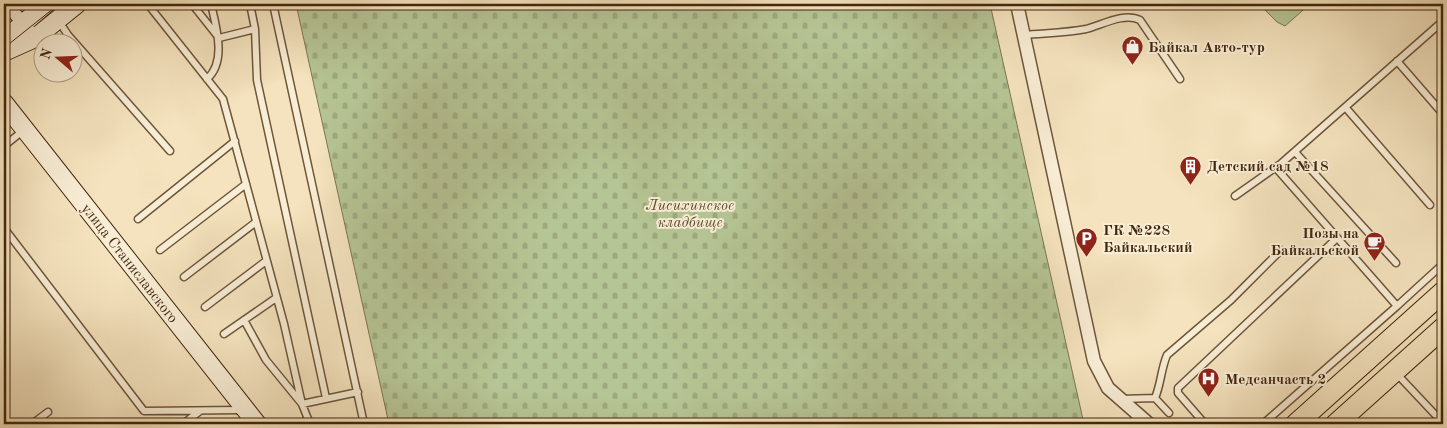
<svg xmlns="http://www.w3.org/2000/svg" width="1447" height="428" viewBox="0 0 1447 428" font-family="'Old Standard TT',serif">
<defs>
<pattern id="cemetery-stones" width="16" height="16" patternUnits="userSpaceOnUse" patternTransform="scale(1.25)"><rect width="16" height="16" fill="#b6c595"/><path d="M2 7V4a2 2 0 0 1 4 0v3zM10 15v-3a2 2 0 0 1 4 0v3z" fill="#9ea97f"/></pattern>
</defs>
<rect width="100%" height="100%" fill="#f4e3be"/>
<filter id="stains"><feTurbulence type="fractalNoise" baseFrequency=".004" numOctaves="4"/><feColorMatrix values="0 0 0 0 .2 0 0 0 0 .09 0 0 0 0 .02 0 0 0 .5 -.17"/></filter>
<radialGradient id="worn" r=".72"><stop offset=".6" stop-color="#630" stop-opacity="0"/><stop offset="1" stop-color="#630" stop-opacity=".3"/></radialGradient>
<!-- cemetery -->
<path fill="url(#cemetery-stones)" stroke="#7c7651" d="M296,4H990L1084,424H389Z"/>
<!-- pitch -->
<path fill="#b6c595" stroke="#7c7651" d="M1259,4H1310L1285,26L1277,22Z"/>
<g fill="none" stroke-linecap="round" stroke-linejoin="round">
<defs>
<path id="lane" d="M154,4L150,7L223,99L284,324L302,404L310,424
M192,4L219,38L255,29
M250,4L255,29L257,80L326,398
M273,4L364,424
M58,20L68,35L170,151
M1024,35C1044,33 1066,33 1086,29C1102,25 1124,12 1140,20L1180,79
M1397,61L1443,114
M207,79C227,62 216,26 211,4
M1346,108L1430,205
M4,146L24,130
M1295,152L1396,263
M1235,196L1279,165
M138,219L235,141
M4,228L144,411L241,410
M160,250L246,184
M184,277L256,222
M1397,306L1443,264
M205,307L266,261
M244,320L266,360L302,404L358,392
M224,334L276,298
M1396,373L1443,423
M1155,398L1169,413
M1121,399L1155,398C1161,384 1161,369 1167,355L1231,300L1281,250
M32,424L48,412
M183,424L200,411
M1131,424L1138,414
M1205,424L1178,393V388L1337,238
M1263,424L1397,306L1276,168L1443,21"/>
<path id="street" d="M7,4L35,38
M1017,4L1094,361L1108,388L1149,424"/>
<path id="secondary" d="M4,40L46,4
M4,52L35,38L77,4
M4,103L257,424"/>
<path id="primary" d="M1296,424L1443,292
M1336,424L1443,328"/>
</defs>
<!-- lane casing -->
<use href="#lane" stroke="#6e5639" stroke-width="9"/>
<!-- street casing -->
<use href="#street" stroke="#6e5639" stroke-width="15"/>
<!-- secondary casing -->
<use href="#secondary" stroke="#42270d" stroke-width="20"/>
<!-- primary casing -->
<use href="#primary" stroke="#42270d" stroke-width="22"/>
<!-- lane -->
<use href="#lane" stroke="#f8edd5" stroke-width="6"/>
<!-- street -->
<use href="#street" stroke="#f8edd5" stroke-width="12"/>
<!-- secondary -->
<use href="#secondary" stroke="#f8edd5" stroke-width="18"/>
<!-- primary -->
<use href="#primary" stroke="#f4e3be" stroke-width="20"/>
<!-- tram -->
<path stroke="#42270d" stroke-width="1" d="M4,48L59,4"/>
</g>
<!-- icons -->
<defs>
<symbol id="shop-pin" viewBox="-11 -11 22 30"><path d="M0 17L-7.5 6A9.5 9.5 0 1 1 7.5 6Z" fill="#8f2418" stroke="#f8edd5"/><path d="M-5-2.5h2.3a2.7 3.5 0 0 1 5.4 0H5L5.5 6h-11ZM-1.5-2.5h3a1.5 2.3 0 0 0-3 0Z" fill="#fff"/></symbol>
<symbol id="building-pin" viewBox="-11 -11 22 30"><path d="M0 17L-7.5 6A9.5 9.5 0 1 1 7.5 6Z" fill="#8f2418" stroke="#f8edd5"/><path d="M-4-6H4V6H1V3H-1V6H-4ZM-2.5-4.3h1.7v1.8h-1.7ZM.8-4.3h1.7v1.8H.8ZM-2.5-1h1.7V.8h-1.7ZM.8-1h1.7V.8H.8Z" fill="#fff"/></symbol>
<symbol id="parking-pin" viewBox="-11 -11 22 30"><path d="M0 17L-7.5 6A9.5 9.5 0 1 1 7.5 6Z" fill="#8f2418" stroke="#f8edd5"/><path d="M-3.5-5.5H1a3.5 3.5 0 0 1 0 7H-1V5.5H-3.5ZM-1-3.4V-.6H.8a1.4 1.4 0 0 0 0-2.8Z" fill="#fff"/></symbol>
<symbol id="cafe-pin" viewBox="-11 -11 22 30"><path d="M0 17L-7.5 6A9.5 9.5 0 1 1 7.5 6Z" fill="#8f2418" stroke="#f8edd5"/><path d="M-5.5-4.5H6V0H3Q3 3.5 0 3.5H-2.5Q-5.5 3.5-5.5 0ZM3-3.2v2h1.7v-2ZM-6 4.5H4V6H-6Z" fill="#fff"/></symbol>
<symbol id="hospital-pin" viewBox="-11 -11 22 30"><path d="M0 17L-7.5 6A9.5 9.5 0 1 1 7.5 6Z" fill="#8f2418" stroke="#f8edd5"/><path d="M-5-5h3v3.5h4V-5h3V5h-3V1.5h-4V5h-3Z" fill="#fff"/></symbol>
</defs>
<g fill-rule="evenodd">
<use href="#shop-pin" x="1120" y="34" width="25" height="34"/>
<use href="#building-pin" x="1178" y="154" width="25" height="34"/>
<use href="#parking-pin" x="1074" y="226" width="25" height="34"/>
<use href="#cafe-pin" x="1362" y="230" width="25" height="34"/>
<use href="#hospital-pin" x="1196" y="366" width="25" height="34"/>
</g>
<g text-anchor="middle" stroke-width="4" stroke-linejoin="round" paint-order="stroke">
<!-- poi labels -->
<g font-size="15" font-weight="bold" fill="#42270d" stroke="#f8edd5" text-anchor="start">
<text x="1148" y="52">Байкал Авто-тур</text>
<text x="1207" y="171">Детский сад №18</text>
<text x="1103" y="235">ГК №228<tspan x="1103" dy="17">Байкальский</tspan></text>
<text x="1359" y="238" text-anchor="end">Позы на<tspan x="1359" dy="17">Байкальской</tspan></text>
<text x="1225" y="384">Медсанчасть 2</text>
</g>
<!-- park labels -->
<g font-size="15" font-style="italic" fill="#5f4e2f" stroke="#f8edd5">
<text x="690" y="210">Лисихинское<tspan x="690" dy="17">кладбище</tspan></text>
</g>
<!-- street labels -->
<g font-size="15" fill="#42270d" stroke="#f8edd5">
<text transform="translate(130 263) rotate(52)" y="5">улица Станиславского</text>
</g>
</g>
<!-- margin -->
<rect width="1447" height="428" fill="none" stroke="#f4e3be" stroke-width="20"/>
<rect x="5" y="5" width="1437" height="418" fill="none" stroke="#42270d" stroke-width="2.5"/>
<rect x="10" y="10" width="1427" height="408" fill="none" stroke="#42270d"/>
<!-- north arrow -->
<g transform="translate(58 58) rotate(289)"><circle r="24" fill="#f8edd5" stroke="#af9e85"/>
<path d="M0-4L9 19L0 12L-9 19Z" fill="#8f2418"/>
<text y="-8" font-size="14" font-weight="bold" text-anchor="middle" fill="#42270d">N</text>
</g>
<rect width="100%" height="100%" filter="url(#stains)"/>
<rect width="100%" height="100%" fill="url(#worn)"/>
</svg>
